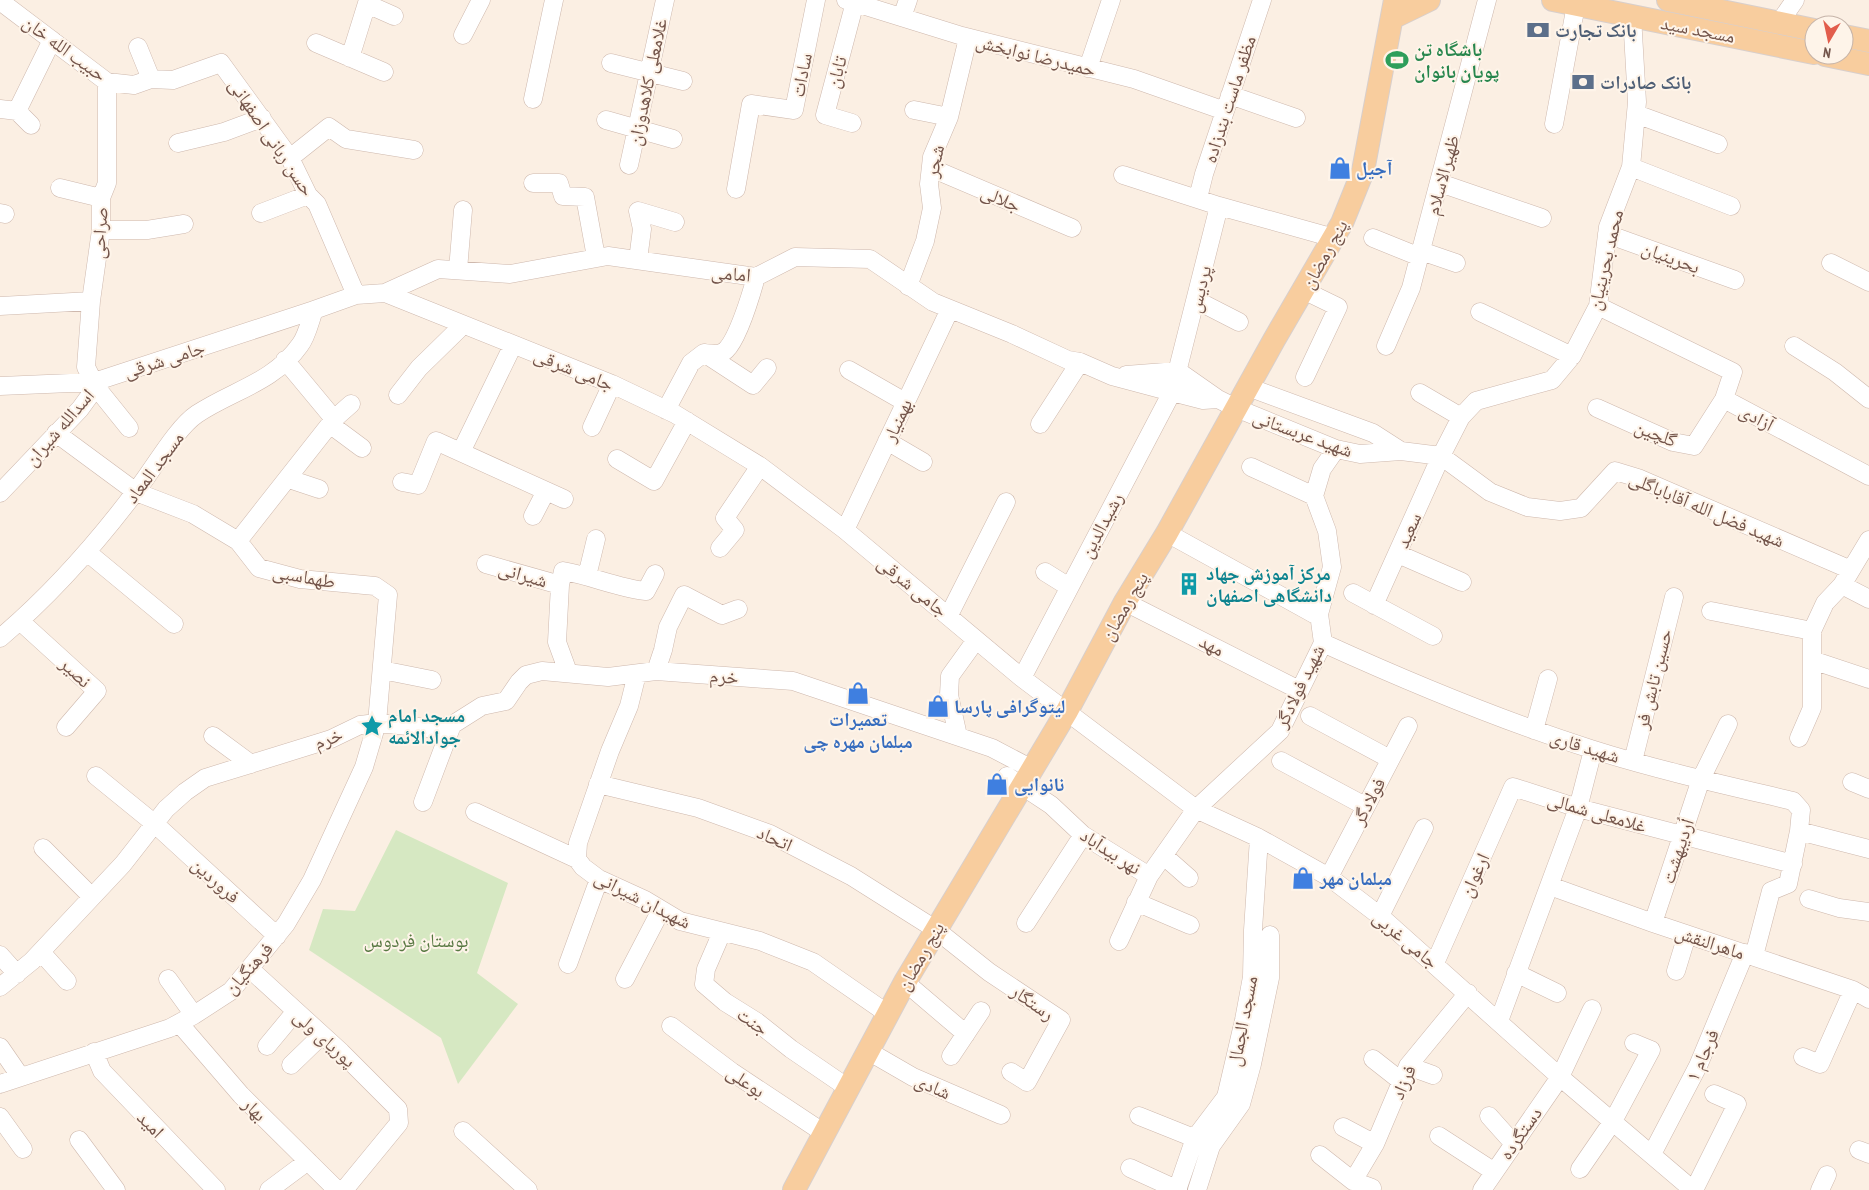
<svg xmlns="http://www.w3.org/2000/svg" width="1869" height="1190" viewBox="0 0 1869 1190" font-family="'PT Sans Narrow','Noto Naskh Arabic',sans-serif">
<rect width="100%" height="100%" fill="#fbefe3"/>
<!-- green -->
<path fill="#d6e8c2" d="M396,830L508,883L477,973L518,1004L458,1084L441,1038L309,950L323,909L355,911Z"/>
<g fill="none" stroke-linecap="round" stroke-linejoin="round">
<defs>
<path id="minor" d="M846,0L962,36L1134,79L1225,111
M0,1L107,82L134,85L151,79L173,80L221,63L290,158L308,195L317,204L356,295
M367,4L394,16
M902,17L908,0
M1779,23L1795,0
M463,35L481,0
M316,43L384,72
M138,47L151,79
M350,58L368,0
M611,63L683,81
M1088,68L1111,0
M1230,95L1296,118
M533,99L554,0
M0,109L17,111
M914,110L949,117
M1636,114L1718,144
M606,120L673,139
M852,123L825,115L855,2
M1554,124L1576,5
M31,125L17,111L52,40
M178,143L224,132L262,118
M290,158L329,127L346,139L414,150
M629,165L665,0
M1631,167L1731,206
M931,168L1072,228
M1123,175L1219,206L1334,238
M533,183H559L563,196L585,197L596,257
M1440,183L1542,218
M60,188L101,198
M736,189L751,104L794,110L816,0
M1198,198L1204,174L1262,0
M0,213L5,214
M261,213L308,195
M101,230H147L184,224
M1607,234L1735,280
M1373,238L1420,257
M1421,251L1456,263
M638,260L642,229L638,211L675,222
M1831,263L1869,282
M458,270L463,210
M908,286L925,241L932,208L929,184L932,157L949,117L968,38
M1303,290L1338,307L1305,377
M385,293L438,269L510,274L608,256L756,277L795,257L870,259L933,302L1012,334L1068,360L1080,362L1112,376L1172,392L1203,400L1218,399
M1196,300L1239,322
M0,306L91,301
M1598,306L1733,372L1724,399L1869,476
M1480,312L1572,356
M1386,346L1411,288L1487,0
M1794,346L1835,372L1869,399
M704,353L753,385L767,368
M285,360L334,419L335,428L362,448
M849,370L905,402
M1126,375L1178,371L1218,399L1236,408L1336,449L1360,454L1401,451L1441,456L1490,492L1527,507L1560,511L1581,508L1615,471L1638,478L1851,570
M0,386L94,382L314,310L356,295L385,293L612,384L675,414L760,466L845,530L1022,678L1196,809L1259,838L1329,877L1380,916L1560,1077L1693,1190
M96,387L129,428
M1248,387L1373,433L1401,451
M1420,393L1461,417
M398,395L419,368L463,325
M1597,408L1673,442L1694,446L1724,399
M666,410L691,363L704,353C711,354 720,356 726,350C738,338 751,295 756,277
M1040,424L1080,362
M592,427L612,384
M887,441L923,462
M461,452L513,345
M617,459L654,481L687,421
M1251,467L1314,496
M289,479L319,489
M402,482L418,485L436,441L564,499
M0,493L80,409L96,387L86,367L91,301L101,230V198L107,183V82
M533,516L546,491
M845,530L950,309
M1167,533L1314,614H1319
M238,541L334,419L351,404
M720,548L735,530L725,518L760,466
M87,552L174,624
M1398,554L1462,582
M486,564L560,585L557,642L568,672
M1045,572L1069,587
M587,576L596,539
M560,585L563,571C592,576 618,588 646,591L655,574
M1842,585L1869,599
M1353,593L1433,636
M1125,602L1299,690
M1374,605L1441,456L1461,417L1476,401L1552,380L1572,356L1598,306L1608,227L1631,167L1637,102L1632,16
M1711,611L1812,631
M949,615L1006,502
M20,621L97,691L66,727
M0,638C51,595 96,544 136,491C153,470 176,428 197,414C233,390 273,383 300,345C307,336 310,321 314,310
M1323,643C1411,683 1499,720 1591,749C1657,770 1725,785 1793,801L1801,810L1799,831L1788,884L1771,891L1754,956
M1812,660L1869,679
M382,670L432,680
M656,671L663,650L668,627L684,595L722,615L738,609
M637,674L629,706L610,751L578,843L577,859L583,867L599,879L645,900L680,921L760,941L813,962L888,1014
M1022,678L1172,392L1219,206
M1310,716L1390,759
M1534,730L1548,679
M213,736L251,764
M958,736L949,695L950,676L976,640
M1799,738L1812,708V631L1825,603L1842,585L1869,540
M1281,761L1365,806
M1633,761L1674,597
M96,776L155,824L277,936
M1007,776L1051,805L1083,835L1149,876L1196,809L1280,731L1323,643L1319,614L1332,567L1327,531L1314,496L1322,469L1336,449
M1852,782L1869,789
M598,784L698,808L770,834L851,876L935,929L989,972L1061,1020L1027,1082L1011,1072
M423,802L452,725
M475,812L577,859
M1799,831L1869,849
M43,848L92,897
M1164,856L1189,878
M1329,877L1408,726
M1550,886L1653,923L1853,990L1869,999
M1809,899L1839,908L1869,912
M1136,902L1190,925
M1380,916L1424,828
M1026,923L1083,835
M1653,923L1701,779L1728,724
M722,932L706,969L704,984L725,1002L757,1022L791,1049L848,1088
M1119,941L1149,876
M41,952L67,981
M0,955L17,974
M1435,963L1513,787L1578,808L1793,864
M568,964L599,879
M250,969L341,1052L398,1109L399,1123L344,1190
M1676,971L1687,935
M1516,973L1557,993
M168,979L194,1015
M625,979L661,910
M905,982L966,1034
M0,987L32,961L123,864L166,809L185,792L205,778L331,739L360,725L377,723L428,728L452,725L482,706L506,701L519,682L526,675L542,671L608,677L656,671L793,681L992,748L1032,769
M1499,1021L1578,808L1593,750
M179,1023L241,1095L337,1190
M671,1026L732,1072L824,1133
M267,1046L296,1011
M0,1047L20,1076
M868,1051L913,1077L1001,1115
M94,1052L102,1071L216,1190
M951,1056L981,1011
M1803,1057L1820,1064L1853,990
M1373,1059L1401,1081
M291,1065L322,1035
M1408,1066L1433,1075
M0,1084L170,1028L194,1015L231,991L286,924L312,880L364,767L377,723L388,595L375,586L300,579L259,568L238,541L193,514L136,492L56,433
M1139,1116L1204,1142
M1489,1116L1514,1144
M0,1117L23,1149
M1343,1127L1375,1144
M463,1131L528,1190
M1439,1136L1493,1171
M79,1140L116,1190
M1859,1150L1869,1154
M1652,1154L1698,1066L1745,953
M1320,1155L1353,1181L1372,1188L1371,1190
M1130,1168L1178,1190
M1580,1169L1613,1121L1651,1050L1634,1043
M1353,1181L1375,1144L1408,1066L1468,993
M269,1190L308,1161
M1177,1190L1195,1138L1226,1097L1244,1020L1252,977L1253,930L1259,838
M1197,1190L1211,1146L1241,1104L1252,1064L1270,978V935
M1482,1190L1560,1077L1592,1009
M1694,1190L1737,1104L1714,1094
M1820,1190L1827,1175"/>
<path id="major" d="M1553,0L1814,53
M1668,0L1814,30
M1392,18L1429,0
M1844,36L1869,41
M1825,55L1869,64
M794,1190L905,982L1067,711L1125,602L1167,533L1274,340L1342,223L1363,171L1395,0"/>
</defs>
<!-- minor casing -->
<use href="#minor" stroke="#ceb8ad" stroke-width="19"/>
<!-- major casing -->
<use href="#major" stroke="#d8cfcc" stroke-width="24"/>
<!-- minor -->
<use href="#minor" stroke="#fff" stroke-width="18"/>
<!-- major -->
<use href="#major" stroke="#f8cd9e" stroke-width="22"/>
</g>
<!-- icons -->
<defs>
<symbol id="bank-bare" viewBox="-9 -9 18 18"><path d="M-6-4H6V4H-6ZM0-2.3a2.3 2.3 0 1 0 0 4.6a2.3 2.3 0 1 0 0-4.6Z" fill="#5c6f8a" stroke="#fef4e9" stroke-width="2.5" paint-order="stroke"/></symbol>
<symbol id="stadium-bare" viewBox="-9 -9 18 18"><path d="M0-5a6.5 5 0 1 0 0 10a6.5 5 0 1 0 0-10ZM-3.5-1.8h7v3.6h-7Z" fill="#2e9e5b" stroke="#fef4e9" stroke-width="2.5" paint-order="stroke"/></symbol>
<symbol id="shop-bare" viewBox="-9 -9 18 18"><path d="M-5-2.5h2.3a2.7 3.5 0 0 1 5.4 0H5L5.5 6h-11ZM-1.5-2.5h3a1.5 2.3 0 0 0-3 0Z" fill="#3f7fe0" stroke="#fef4e9" stroke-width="2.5" paint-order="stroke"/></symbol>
<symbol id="building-bare" viewBox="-9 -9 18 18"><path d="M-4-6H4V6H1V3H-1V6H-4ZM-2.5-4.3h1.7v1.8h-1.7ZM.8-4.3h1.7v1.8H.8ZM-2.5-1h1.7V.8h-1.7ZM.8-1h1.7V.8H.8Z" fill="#0f9aa8" stroke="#fef4e9" stroke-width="2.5" paint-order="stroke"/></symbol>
<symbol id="sight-bare" viewBox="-9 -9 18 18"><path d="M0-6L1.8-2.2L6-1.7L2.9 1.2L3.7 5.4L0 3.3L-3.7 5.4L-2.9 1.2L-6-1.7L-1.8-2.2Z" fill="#0f9aa8" stroke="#fef4e9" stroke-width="2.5" paint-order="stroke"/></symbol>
</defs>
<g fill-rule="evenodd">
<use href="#bank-bare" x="1522" y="14" width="32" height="32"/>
<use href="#stadium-bare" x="1381" y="44" width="32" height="32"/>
<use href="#bank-bare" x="1567" y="66" width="32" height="32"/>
<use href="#shop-bare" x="1324" y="152" width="32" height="32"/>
<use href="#building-bare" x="1173" y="568" width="32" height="32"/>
<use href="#shop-bare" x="842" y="677" width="32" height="32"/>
<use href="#shop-bare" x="922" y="690" width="32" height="32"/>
<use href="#sight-bare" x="356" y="710" width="32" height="32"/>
<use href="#shop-bare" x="981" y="768" width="32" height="32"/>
<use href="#shop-bare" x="1287" y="862" width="32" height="32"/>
</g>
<g text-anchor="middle" stroke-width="4" stroke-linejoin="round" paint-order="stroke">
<!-- street labels -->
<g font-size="19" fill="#73544a" stroke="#fef4e9">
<text transform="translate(1698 29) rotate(11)" y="7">مسجد سید</text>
<text transform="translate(65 48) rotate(36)" y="7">حبیب الله خان</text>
<text transform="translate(1036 55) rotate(14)" y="7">حمیدرضا نوابخش</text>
<text transform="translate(836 72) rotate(-75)" y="7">تابان</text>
<text transform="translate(801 75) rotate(-79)" y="7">سادات</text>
<text transform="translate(647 82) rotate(-78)" y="7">غلامعلی کلاهدوزان</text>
<text transform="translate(1229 99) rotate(-72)" y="7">مظفر ماست بندزاده</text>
<text transform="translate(272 137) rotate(56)" y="7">حسن ربانی اصفهانی</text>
<text transform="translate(934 161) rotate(-78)" y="7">شجر</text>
<text transform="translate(1442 175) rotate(-75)" y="7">ظهیرالاسلام</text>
<text transform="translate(1001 198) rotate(23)" y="7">جلالی</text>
<text transform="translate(99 233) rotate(-86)" y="7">صراحی</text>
<text transform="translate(1324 254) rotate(-61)" y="7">پنج رمضان</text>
<text transform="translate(1671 257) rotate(20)" y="7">بحرینیان</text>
<text transform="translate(1605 260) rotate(-77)" y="7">محمد بحرینیان</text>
<text transform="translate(731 273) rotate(5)" y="7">امامی</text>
<text transform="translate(1199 289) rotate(-76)" y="7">پردیس</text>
<text transform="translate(164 359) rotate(-18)" y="7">جامی شرقی</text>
<text transform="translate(574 369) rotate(22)" y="7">جامی شرقی</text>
<text transform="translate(1757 417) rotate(28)" y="7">آزادی</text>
<text transform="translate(897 420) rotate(-65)" y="7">بهمنیار</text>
<text transform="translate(59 427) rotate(-49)" y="7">اسدالله شیران</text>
<text transform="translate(1303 433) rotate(20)" y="7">شهید عربستانی</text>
<text transform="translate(1656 433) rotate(21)" y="7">گلچین</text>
<text transform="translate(154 467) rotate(-53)" y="7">مسجد المعاد</text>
<text transform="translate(1707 509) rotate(23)" y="7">شهید فضل الله آقاباباگلی</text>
<text transform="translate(1101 525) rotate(-62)" y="7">رشیدالدین</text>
<text transform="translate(1408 530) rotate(-66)" y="7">سعید</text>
<text transform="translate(523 574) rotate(16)" y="7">شیرانی</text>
<text transform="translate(304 576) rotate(10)" y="7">طهماسبی</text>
<text transform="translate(913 586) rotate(39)" y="7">جامی شرقی</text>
<text transform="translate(1124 606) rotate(-60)" y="7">پنج رمضان</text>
<text transform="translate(1212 645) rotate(27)" y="7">مهد</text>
<text transform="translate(76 672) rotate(43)" y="7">نصیر</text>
<text transform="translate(724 676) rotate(4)" y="7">خرم</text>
<text transform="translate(1653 679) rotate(-76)" y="7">حسین تابش فر</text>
<text transform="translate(1299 686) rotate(-64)" y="7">شهید فولادگر</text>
<text transform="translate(328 738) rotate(-21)" y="7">خرم</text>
<text transform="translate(1585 746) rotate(17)" y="7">شهید قاری</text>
<text transform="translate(1368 801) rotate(-62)" y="7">فولادگر</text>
<text transform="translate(1597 812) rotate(16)" y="7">غلامعلی شمالی</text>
<text transform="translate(775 838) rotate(24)" y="7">اتحاد</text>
<text transform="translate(1111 851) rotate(33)" y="7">نهر بیدآباد</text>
<text transform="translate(1677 851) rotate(-72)" y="7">اُردیبهشت</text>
<text transform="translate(1474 875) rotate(-66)" y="7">ارغوان</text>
<text transform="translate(216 880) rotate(42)" y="7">فروردین</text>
<text transform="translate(643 899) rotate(27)" y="7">شهیدان شیرانی</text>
<text transform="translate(1406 939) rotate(40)" y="7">جامی غربی</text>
<text transform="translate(1710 942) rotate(18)" y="7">ماهرالنقش</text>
<text transform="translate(920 956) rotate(-60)" y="7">پنج رمضان</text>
<text transform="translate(248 968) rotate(-48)" y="7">فرهنگیان</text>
<text transform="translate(1033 1002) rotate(35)" y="7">رستگار</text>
<text transform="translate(753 1021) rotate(35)" y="7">جنت</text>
<text transform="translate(1242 1021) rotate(-79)" y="7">مسجد الجمال</text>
<text transform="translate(325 1038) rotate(42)" y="7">پوریای ولی</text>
<text transform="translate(1702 1055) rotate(-66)" y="7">فرجام ۱</text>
<text transform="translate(746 1081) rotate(34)" y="7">بوعلی</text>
<text transform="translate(1403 1082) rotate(-66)" y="7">فرزاد</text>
<text transform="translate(933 1086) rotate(24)" y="7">شادی</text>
<text transform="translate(255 1109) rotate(45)" y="7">بهار</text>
<text transform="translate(151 1124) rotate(45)" y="7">امید</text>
<text transform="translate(1520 1133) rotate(-55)" y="7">دستگرده</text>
</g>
<!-- service labels -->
<g font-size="19" font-weight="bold" fill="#4e5e75" stroke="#fef4e9" text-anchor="start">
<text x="1555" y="37">بانک تجارت</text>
<text x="1600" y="89">بانک صادرات</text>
</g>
<!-- leisure labels -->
<g font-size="19" font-weight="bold" fill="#27864d" stroke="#fef4e9" text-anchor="start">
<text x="1414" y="56">باشگاه تن<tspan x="1414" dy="22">پویان بانوان</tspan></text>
</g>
<!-- shop labels -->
<g font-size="19" font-weight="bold" fill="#366cbe" stroke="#fef4e9" text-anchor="start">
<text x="1356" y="175">آجیل</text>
<text x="954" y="713">لیتوگرافی پارسا</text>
<text x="858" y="726" text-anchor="middle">تعمیرات<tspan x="858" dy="22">مبلمان مهره چی</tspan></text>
<text x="1014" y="791">نانوایی</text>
<text x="1320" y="885">مبلمان مهر</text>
</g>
<!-- culture labels -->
<g font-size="19" font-weight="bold" fill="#0d838f" stroke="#fef4e9" text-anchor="start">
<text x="1206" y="580">مرکز آموزش جهاد<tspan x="1206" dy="22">دانشگاهی اصفهان</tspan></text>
<text x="388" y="722">مسجد امام<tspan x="388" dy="22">جوادالائمه</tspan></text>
</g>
<!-- park labels -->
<g font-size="19" fill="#587842" stroke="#fef4e9">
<text x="416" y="947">بوستان فردوس</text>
</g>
</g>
<!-- north arrow -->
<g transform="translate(1829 40) rotate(189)"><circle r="24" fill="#fef4e9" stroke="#c6b4a9"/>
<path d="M0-4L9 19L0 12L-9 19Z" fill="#e25d4c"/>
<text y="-8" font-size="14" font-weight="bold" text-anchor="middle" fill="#73544a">N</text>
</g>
</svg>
